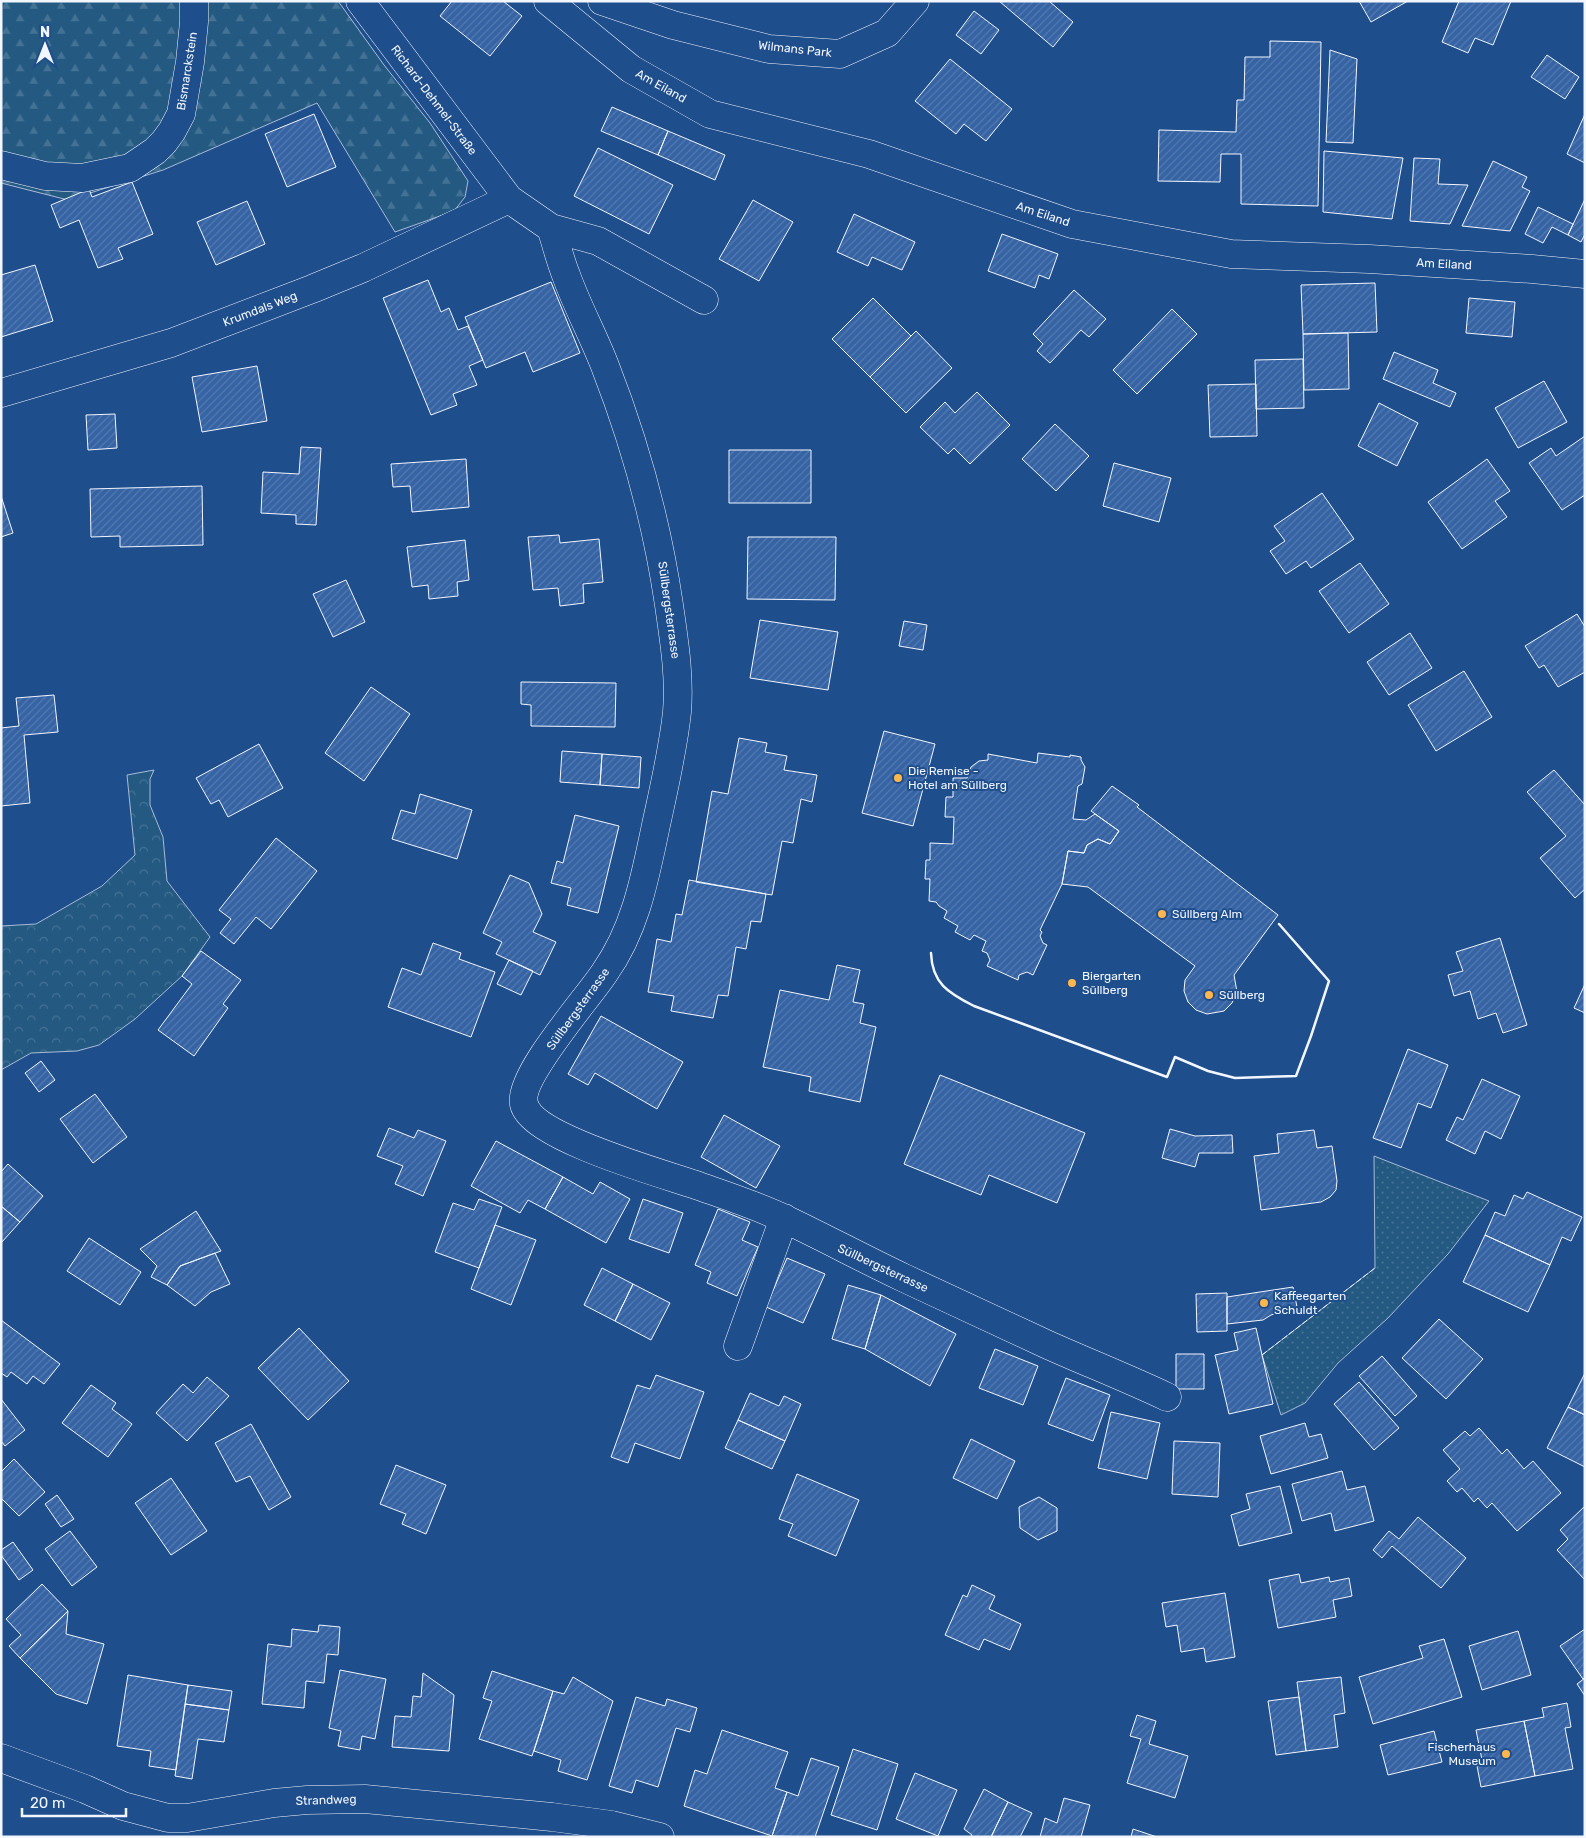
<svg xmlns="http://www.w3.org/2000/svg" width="1586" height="1838" viewBox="0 0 1586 1838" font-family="Rubik,sans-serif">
<defs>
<pattern id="grass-dots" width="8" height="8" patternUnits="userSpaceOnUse" patternTransform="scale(1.25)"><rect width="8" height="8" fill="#245a82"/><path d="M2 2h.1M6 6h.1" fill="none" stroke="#447295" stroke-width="1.8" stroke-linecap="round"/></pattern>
<pattern id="forest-firs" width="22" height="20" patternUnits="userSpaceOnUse" patternTransform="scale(1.25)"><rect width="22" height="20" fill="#245a82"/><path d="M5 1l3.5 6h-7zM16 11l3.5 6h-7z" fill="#447295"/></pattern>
<pattern id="park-crowns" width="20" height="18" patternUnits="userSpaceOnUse" patternTransform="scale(1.25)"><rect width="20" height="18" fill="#245a82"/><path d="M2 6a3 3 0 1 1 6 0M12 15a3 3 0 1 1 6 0" fill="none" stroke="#447295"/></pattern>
<pattern id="building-hatch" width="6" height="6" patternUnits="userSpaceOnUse" patternTransform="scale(1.25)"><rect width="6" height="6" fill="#3563a3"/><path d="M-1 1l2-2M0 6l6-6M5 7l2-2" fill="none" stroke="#537ab1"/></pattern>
</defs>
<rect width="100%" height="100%" fill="#1f4e8c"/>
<!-- grass -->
<path fill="url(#grass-dots)" stroke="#a8bbd7" d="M1374,1156L1489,1201L1448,1254L1388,1318L1338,1363L1305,1403L1281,1415L1262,1355L1375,1268Z"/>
<!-- forest -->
<path fill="url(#forest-firs)" stroke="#a8bbd7" d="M1,1H338L384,65L430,123L468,181L465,197L454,211L395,232L317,103L163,170L68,200L1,183Z"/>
<!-- park -->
<path fill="url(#park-crowns)" stroke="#a8bbd7" d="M154,770L150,779V805L163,837L167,881L210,937L182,976L135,1019L99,1045L77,1051L31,1053L1,1070V926L36,924L102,886L135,855L127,775Z"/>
<!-- building -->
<path fill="url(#building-hatch)" stroke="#f2f6ff" d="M452,1H503L522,16L490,56L440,16Z
M999,1H1049L1073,22L1053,47Z
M1359,1H1408L1371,22Z
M1459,1H1511L1493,45L1475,38L1468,53L1442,42Z
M974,11L999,30L981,54L956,35Z
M1270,41L1321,42L1318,206L1241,204V154H1221L1220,182L1158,181L1159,130L1236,132L1237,100H1244L1245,57H1270Z
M1330,50L1357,59L1353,143L1326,142Z
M1547,55L1579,77L1565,99L1531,77Z
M950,59L1012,109L986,141L964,124L956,134L915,101Z
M612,107L668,131L658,155L601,131Z
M314,114L336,167L287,187L265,134Z
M1585,114V163L1567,154Z
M668,131L725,155L715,180L658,155Z
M598,148L673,185L649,234L574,196Z
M1324,151L1403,158L1392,219L1323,212Z
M1414,158L1440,159L1438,184L1468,185L1450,224L1410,221Z
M1493,161L1527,177L1522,187L1530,191L1510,231L1462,226Z
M132,182L153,234L118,248L123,259L98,268L79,220L60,228L51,205L89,189L92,197Z
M1585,199V234L1581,242L1568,235Z
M753,200L793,222L759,281L719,259Z
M247,201L265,244L216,265L197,222Z
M1538,207L1573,224L1568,235L1552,227L1543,243L1525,234Z
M854,214L915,242L902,270L872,257L868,266L837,252Z
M1002,234L1058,254L1049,279L1039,275L1035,288L988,271Z
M35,265L53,321L1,337V275Z
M428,280L441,312L449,308L458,330L468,326L483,360L469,366L477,385L453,394L457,405L431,415L383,298Z
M551,282L580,353L533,372L525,352L486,368L465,317Z
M1375,283L1377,332L1303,334L1301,285Z
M1074,290L1106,319L1089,337L1081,330L1050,363L1037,351L1043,344L1033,334Z
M873,298L911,336L870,377L832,339Z
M1469,298L1515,302L1512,337L1466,333Z
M1172,309L1197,334L1137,394L1113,370Z
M916,331L952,368L906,413L870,377Z
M1348,333L1349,389L1304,390L1303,334Z
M1394,352L1438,370L1433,383L1456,393L1450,407L1383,379Z
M1303,359L1304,408L1256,409L1255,360Z
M257,366L267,421L202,432L192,377Z
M1544,381L1567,422L1518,448L1495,408Z
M1256,384L1257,436L1210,437L1208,385Z
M977,392L1010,425L970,464L954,448L948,454L920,427L945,402L955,413Z
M1379,403L1418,423L1397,466L1358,446Z
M115,414L117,448L88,450L86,415Z
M1055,424L1089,456L1056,491L1022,459Z
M1585,436V495L1562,510L1529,463L1551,448L1556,456Z
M301,447L321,448L316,525L296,524V515L261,513L263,472L299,474Z
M729,450H811V503H729Z
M466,459L469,507L412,512L410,486L393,487L391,464Z
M1487,459L1510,491L1495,501L1507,517L1462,549L1428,502Z
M1114,463L1171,478L1159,522L1103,506Z
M202,486L203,545L120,547V536L91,537L90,489Z
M1322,493L1354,539L1311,568L1306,561L1286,574L1270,551L1285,541L1274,526Z
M1,496L13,533L1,537Z
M559,535L560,543L599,539L603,582L583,584L584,603L560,606L558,588L533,590L528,537Z
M748,537H836L835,600L747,599Z
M465,540L469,580L457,582L458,596L429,599L428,585L412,587L407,547Z
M1360,563L1389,604L1349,633L1319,591Z
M346,580L365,622L333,637L313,594Z
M1577,614L1585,627V672L1558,687L1544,665L1539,668L1525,646Z
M760,620L838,632L828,690L750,678Z
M904,621L927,625L923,650L899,646Z
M1410,633L1432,668L1389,695L1367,662Z
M1464,671L1492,717L1436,751L1408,705Z
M521,682L616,683L615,727L531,726V705L521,704Z
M371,687L410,714L364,781L325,753Z
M54,695L58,732L24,735L30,803L1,806V728L19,726L16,698Z
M884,731L935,744L913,826L862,813Z
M739,738L767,743L765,752L787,756L784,770L817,775L812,802L801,799L793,843L782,841L772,895L696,882L712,791L728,794Z
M259,744L283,788L228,817L219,800L211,804L196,778Z
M562,751L602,754L600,785L560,782Z
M1038,753L1070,757V755L1081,757V760L1085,767L1082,784L1078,786L1073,819L1086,820L1095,814L1119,831L1110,844L1098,839L1087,845L1084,853L1068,851L1062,884L1040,930L1042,932L1040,936L1043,943L1047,945L1033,975L1027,972L1019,975L1018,980L987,966L990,960L987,953L982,951L986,941L974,935L970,940L955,932L958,926L944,918L947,911L939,906L936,902L929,901L930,879H925L926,860H930V843L953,844L954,817H945L946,797H953V778H967L971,767L979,761L988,760V754L1037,763Z
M602,754L641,757L639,788L600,785Z
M1554,770L1585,805V889L1575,898L1540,858L1566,836L1527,792Z
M1112,786L1139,805L1137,807L1278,915L1234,975L1237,992L1232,1003L1224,1011L1207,1014L1196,1010L1188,1002L1184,991L1185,980L1195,966L1088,887L1062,884L1068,851L1084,853L1087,845L1098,839L1110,844L1119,831L1091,811Z
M420,794L472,810L457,859L392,839L401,810L415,814Z
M575,815L619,826L598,913L567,905L571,888L551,883L557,861L563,863Z
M276,838L317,871L271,929L256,917L234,944L220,933L231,919L219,910Z
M510,875L529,883L542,914L533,932L556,942L540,975L496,954L502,942L483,933Z
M689,880L766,894L761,922L751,921L746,949L736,947L728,996L718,995L713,1018L671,1011L674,996L648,992L657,939L671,942L676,914L682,915Z
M1500,938L1527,1025L1503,1033L1496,1013L1478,1019L1470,991L1454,996L1448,975L1463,971L1456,952Z
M433,943L461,953L459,959L495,972L471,1037L388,1007L402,968L421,975Z
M201,951L241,980L223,1004L228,1008L194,1056L158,1030L192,984L182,976Z
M509,960L533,971L521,995L497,984Z
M837,965L860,970L853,1002L864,1004L860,1023L876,1027L860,1102L809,1091L811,1077L763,1067L780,990L829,1000Z
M1585,984V1013L1574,1008Z
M601,1016L683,1062L657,1109L595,1073L588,1085L568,1074Z
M1408,1049L1448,1065L1431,1108L1418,1103L1401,1148L1373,1138Z
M41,1061L55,1080L39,1092L25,1073Z
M940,1075L1085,1133L1057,1203L989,1175L981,1195L904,1164Z
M1482,1079L1520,1096L1501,1139L1485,1131L1475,1154L1446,1140L1457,1117L1463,1120Z
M95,1094L127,1137L93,1163L60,1119Z
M724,1115L780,1146L756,1188L701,1157Z
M389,1128L414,1138L418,1130L446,1141L423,1196L395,1184L403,1166L377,1156Z
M1170,1129L1195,1136L1232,1135L1233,1153H1199L1195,1167L1162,1158Z
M1314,1130L1317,1148L1332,1146L1337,1181L1336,1190L1330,1197L1321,1202L1261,1210L1254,1156L1279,1153L1277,1134Z
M496,1141L563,1177L545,1209L528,1200L520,1213L471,1186Z
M8,1164L43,1196L20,1222L1,1206V1172Z
M563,1177L593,1194L600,1182L630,1199L606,1243L545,1209Z
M1527,1192L1582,1217L1571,1241L1562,1237L1550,1265L1485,1235L1495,1212L1505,1216L1514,1195L1523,1199Z
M479,1199L502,1207L479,1268L435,1252L453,1203L474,1210Z
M643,1199L683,1213L669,1253L629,1239Z
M1,1206L20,1222L1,1243Z
M718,1209L750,1222L742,1240L758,1247L737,1296L707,1283L711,1272L695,1265Z
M196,1211L221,1251L180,1266L167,1285L151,1277L157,1266L140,1249Z
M495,1225L536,1240L511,1305L471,1289Z
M1485,1235L1550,1265L1528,1312L1463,1282Z
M89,1238L141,1272L120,1305L67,1271Z
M215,1253L230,1284L211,1292L195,1306L167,1285L180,1266Z
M787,1258L825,1274L803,1323L766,1307Z
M602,1268L633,1284L615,1321L584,1305Z
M633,1284L670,1303L651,1340L615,1321Z
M848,1285L881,1295L865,1349L832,1339Z
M1293,1287L1297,1307L1271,1315L1263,1320L1227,1324V1297Z
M1227,1293V1331L1197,1332L1196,1294Z
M881,1295L956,1334L930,1386L865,1349Z
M1439,1319L1483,1359L1446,1399L1402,1358Z
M1,1320L60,1364L44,1384L33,1376L27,1384L11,1372L7,1377L1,1373Z
M299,1328L349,1381L308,1420L258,1368Z
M1256,1328L1273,1404L1229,1414L1215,1355L1238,1350L1234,1333Z
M995,1349L1038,1366L1023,1405L979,1388Z
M1176,1354H1204V1389H1176Z
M1382,1356L1417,1396L1395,1416L1359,1376Z
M1585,1373V1415L1568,1407Z
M656,1375L704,1392L680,1459L635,1443L628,1463L611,1457L637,1385L650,1389Z
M207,1377L229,1396L187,1441L156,1413L183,1384L193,1393Z
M1066,1378L1110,1395L1093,1441L1048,1424Z
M1359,1382L1399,1428L1374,1450L1334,1404Z
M91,1385L116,1403L112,1409L132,1424L108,1457L62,1423Z
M750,1393L779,1406L784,1396L801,1404L785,1441L738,1420Z
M1,1399L25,1430L5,1446L1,1441Z
M1568,1407L1585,1415V1467L1547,1448Z
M1111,1412L1160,1423L1147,1479L1098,1468Z
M738,1420L785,1441L772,1469L725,1448Z
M1305,1423L1309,1437L1321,1434L1328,1458L1271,1474L1260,1436Z
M251,1424L291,1497L269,1510L250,1476L236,1482L215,1443Z
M1479,1428L1502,1454L1507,1449L1524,1469L1533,1461L1561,1493L1517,1531L1492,1503L1487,1508L1478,1498L1474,1502L1462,1488L1457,1492L1447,1481L1460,1469L1443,1450L1465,1431L1470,1436Z
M971,1439L1015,1461L997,1499L953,1478Z
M1174,1441L1220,1443L1218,1497L1172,1494Z
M14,1459L45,1492L19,1516L1,1498V1472Z
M396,1465L446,1485L426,1534L402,1524L406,1514L380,1504Z
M1342,1471L1347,1490L1365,1486L1374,1521L1335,1531L1331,1513L1302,1521L1292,1484Z
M797,1474L859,1500L836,1556L788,1536L793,1524L779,1519Z
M171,1478L207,1531L171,1555L135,1503Z
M1280,1486L1292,1533L1239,1546L1231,1515L1250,1509L1246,1494Z
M57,1495L74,1519L61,1527L45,1504Z
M1039,1497L1057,1508V1531L1038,1540L1020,1528L1019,1507Z
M1585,1506V1580L1557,1550L1568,1539L1560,1530Z
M1418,1517L1466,1558L1441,1588L1392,1546L1382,1558L1373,1550L1389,1531L1399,1539Z
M70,1531L97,1567L72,1586L45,1549Z
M13,1542L33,1570L19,1580L1,1555V1550Z
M1299,1574L1301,1583L1329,1577L1330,1582L1349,1578L1352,1596L1333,1600L1336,1617L1278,1628L1269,1580Z
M42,1584L68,1611L20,1658L9,1646L21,1635L6,1619Z
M972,1585L995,1596L989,1609L1021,1624L1010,1650L984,1639L979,1650L945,1635L963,1595L967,1597Z
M1225,1593L1235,1657L1206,1662L1204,1648L1181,1652L1177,1625L1166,1627L1162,1603Z
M68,1611L66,1634L104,1644L87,1704L56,1694L20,1658Z
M319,1625L340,1627L338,1655L327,1654L324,1683L306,1681L304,1708L262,1704L268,1644L291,1647L292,1629L318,1632Z
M1585,1629V1678L1583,1679L1560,1646Z
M1518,1631L1531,1675L1482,1690L1469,1646Z
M1444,1639L1462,1697L1373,1724L1359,1677L1423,1658L1419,1646Z
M340,1670L386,1679L375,1739L362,1736L360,1750L338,1746L341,1731L329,1728Z
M492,1671L553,1691L532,1756L479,1739L492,1701L483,1698Z
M423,1673L454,1695L449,1751L392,1747L395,1716L411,1717L413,1696L421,1697Z
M128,1675L188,1685L176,1770L149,1766L151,1751L117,1746Z
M573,1677L613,1701L587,1780L558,1771L561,1760L534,1751L553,1691L564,1694Z
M1341,1677L1345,1713L1334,1715L1338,1747L1306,1751L1297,1682Z
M1585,1678V1696L1577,1684Z
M188,1685L232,1691L229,1710L185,1704Z
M636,1697L665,1706L667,1699L697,1708L690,1732L676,1728L658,1787L636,1780L632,1793L609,1786Z
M1299,1697L1306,1751L1276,1755L1268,1701Z
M1567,1703L1571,1727L1565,1728L1573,1769L1535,1776L1524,1721L1544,1717L1542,1708Z
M185,1704L229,1710L224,1742L198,1739L192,1779L175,1776Z
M1137,1715L1156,1721L1149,1744L1188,1756L1175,1798L1127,1783L1141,1739L1130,1736Z
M1524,1721L1535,1776L1481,1787L1477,1766L1483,1765L1476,1730Z
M722,1730L788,1752L775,1788L787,1792L772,1836L684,1806L695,1770L707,1774Z
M1434,1731L1442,1762L1388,1775L1380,1745Z
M853,1749L898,1764L877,1830L831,1815Z
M811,1758L839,1767L815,1837L772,1836L787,1792L798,1796Z
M915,1773L957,1790L938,1836L896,1819Z
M984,1789L1008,1802L991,1837H971L972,1835L964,1829Z
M1064,1798L1090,1805L1081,1837H1040L1045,1818L1057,1823Z
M1008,1802L1032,1813L1020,1837H991Z
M1133,1829L1157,1837H1131Z"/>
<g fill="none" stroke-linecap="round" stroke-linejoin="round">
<defs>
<path id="minor" d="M360,1L509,199L551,228L598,241L704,300
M548,1L631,69L710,114L869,154L1072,224L1231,254L1369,259L1532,269L1585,274
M602,1L673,25L769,49L840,54L887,33L915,1
M1,165L45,176L82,178L130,168L155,151L164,142L172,131L181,114L190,62L194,22V1
M551,228C556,243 560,260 566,275C577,306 593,335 605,366C635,443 657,523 669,605C674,640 680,676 677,712C673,750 664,788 656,825C645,877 636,928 605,972C589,997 517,1077 524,1104C532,1137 660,1173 693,1184C724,1195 756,1205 785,1219C825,1238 864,1259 904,1278C951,1300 998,1322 1046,1344C1086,1362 1127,1378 1167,1397
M1,393L171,343L312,289L363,268L509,199
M738,1346L784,1218
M1,1758L85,1789L123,1806L168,1818H187L274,1803L307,1800L365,1799L552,1817L612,1825L660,1837"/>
</defs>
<!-- minor casing -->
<use href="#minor" stroke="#f2f6ff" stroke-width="29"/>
<!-- minor -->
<use href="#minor" stroke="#1f4e8c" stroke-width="28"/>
<!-- fence -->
<path stroke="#f2f6ff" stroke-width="1" stroke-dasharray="6 2.5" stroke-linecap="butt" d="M1262,1355L1375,1268"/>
<!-- wall -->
<path stroke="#f2f6ff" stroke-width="2.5" d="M931,953C932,983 948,993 974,1006L1167,1077L1175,1057L1208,1071L1235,1078L1296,1076L1311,1036L1329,981L1279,924"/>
</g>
<!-- markers -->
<g fill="#ffb74d" stroke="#1f4e8c" stroke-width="2">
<circle cx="898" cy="778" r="5"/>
<circle cx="1162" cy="914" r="5"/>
<circle cx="1072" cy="983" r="5"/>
<circle cx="1209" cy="995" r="5"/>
<circle cx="1264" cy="1303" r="5"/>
<circle cx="1506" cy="1754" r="5"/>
</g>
<g text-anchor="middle" stroke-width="4" stroke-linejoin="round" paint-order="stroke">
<!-- street labels -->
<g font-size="12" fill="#f2f6ff" stroke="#1f4e8c">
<text transform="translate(795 49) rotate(6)" y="4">Wilmans Park</text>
<text transform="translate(187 71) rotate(-81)" y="4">Bismarckstein</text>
<text transform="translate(661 86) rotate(29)" y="4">Am Eiland</text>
<text transform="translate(434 100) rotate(53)" y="4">Richard-Dehmel-Straße</text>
<text transform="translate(1043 214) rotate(18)" y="4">Am Eiland</text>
<text transform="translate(1444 264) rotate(3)" y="4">Am Eiland</text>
<text transform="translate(260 309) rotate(-21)" y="4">Krumdals Weg</text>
<text transform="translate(669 610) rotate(82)" y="4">Süllbergsterrasse</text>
<text transform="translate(578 1009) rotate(-54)" y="4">Süllbergsterrasse</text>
<text transform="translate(883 1268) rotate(25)" y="4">Süllbergsterrasse</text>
<text transform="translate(326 1800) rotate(-2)" y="4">Strandweg</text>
</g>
<!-- poi labels -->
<g font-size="12" fill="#f2f6ff" stroke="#1f4e8c" text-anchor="start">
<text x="908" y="775">Die Remise -<tspan x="908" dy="14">Hotel am Süllberg</tspan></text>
<text x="1172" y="918">Süllberg Alm</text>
<text x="1082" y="980">Biergarten<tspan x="1082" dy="14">Süllberg</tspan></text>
<text x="1219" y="999">Süllberg</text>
<text x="1274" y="1300">Kaffeegarten<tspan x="1274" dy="14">Schuldt</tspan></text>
<text x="1496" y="1751" text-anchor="end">Fischerhaus<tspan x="1496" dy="14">Museum</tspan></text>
</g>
</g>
<!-- border -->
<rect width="1586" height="1838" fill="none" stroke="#f2f6ff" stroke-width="5"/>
<!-- north arrow -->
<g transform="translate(45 45)" stroke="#1f4e8c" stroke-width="4" paint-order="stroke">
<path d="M0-4L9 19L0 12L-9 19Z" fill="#f2f6ff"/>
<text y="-8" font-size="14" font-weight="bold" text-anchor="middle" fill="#f2f6ff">N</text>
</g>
<!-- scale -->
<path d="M22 1808v8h104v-8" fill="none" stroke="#f2f6ff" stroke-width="2.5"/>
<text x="30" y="1808" font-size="15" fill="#f2f6ff" stroke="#1f4e8c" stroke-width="4" paint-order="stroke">20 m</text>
</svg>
